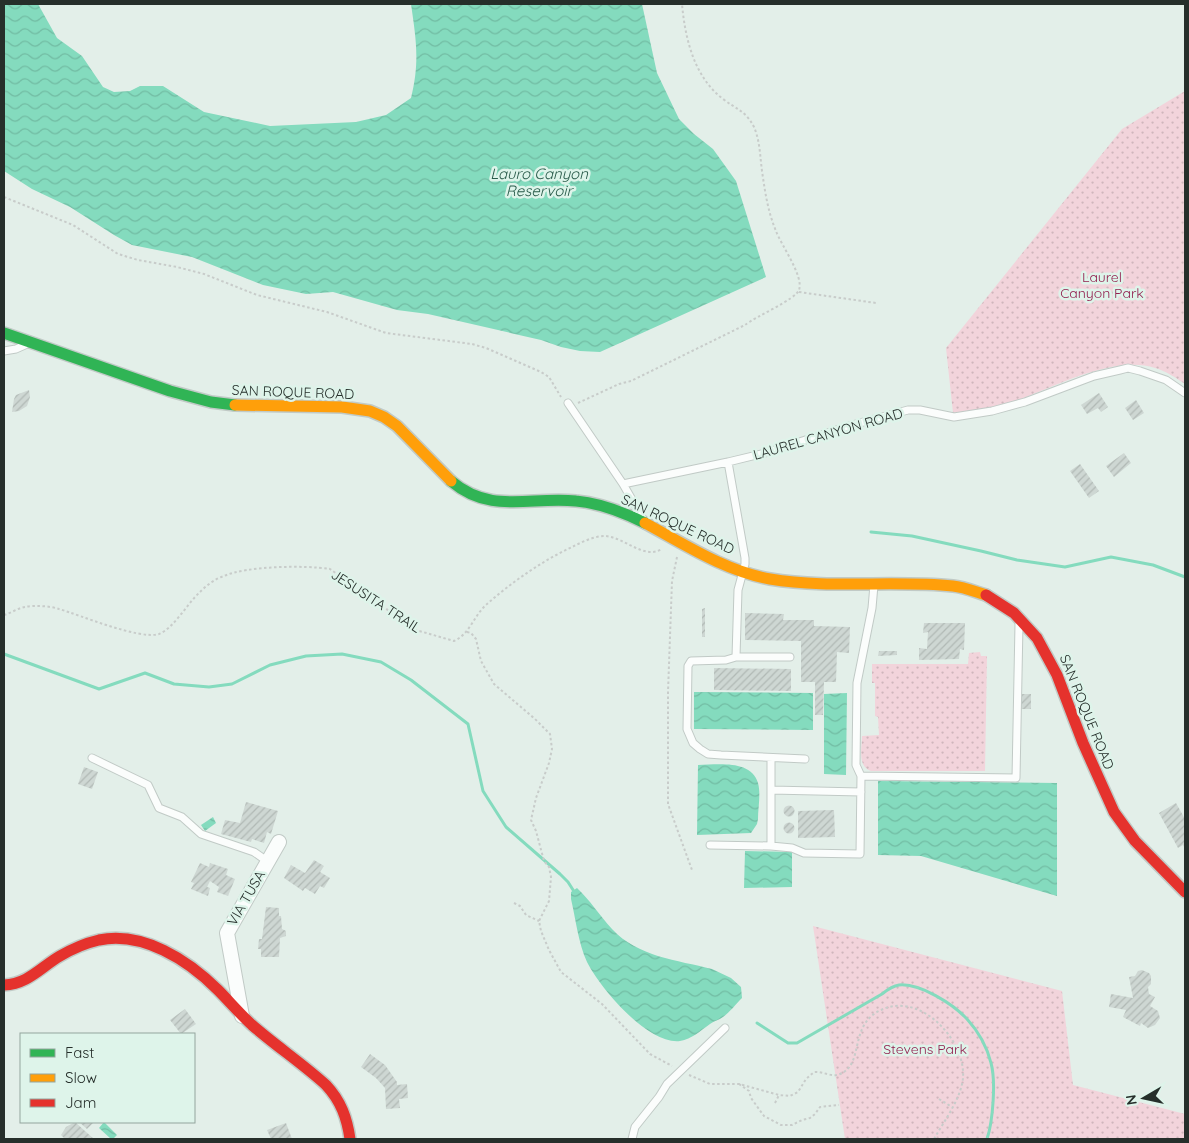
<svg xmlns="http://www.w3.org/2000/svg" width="1189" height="1143" viewBox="0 0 1189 1143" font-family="Quicksand,sans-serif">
<defs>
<pattern id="grass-dots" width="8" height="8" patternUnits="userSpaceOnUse" patternTransform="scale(1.25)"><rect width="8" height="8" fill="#f2d4db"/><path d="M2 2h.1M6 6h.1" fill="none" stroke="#cfb6bc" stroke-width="1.8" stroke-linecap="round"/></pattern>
<pattern id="water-waves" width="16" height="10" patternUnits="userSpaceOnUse" patternTransform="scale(1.25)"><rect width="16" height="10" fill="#84dbbe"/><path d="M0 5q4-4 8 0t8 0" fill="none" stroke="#72bca3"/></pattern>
<pattern id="building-hatch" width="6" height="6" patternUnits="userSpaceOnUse" patternTransform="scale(1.25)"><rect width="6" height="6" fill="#ced7d3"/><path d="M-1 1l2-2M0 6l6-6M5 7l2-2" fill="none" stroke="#b1b9b5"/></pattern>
</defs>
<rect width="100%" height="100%" fill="#e3efe9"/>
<!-- grass -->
<path fill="url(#grass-dots)" d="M1185,91V384C1176,378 1166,371 1155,368C1114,354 1052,388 1013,402C993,408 974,412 953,413L946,348L1122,129Z
M980,652L981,656H987L985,771H871C857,766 862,748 862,736L879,735L878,717L875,716V683H872V664H968L969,653Z
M813,926L1062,991L1073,1085L1185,1114V1139H845Z"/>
<!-- water -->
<path fill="url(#water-waves)" d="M4,4H38L57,38L82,56L103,87L114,92L130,91L140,86H163L204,112L270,126L356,122L386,115L411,98C420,62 416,39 411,4H642L657,73L679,119L694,134L713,149L736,181L766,277L600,352L580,351L561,347L541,340L428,314L397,310L333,292L306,294L263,285L192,257L132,245L114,235L70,207L32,189L4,171Z
M694,692L813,693V730L694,729Z
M847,693L846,775L824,774V694Z
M698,765C716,765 751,759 758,783C761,794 758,808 758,819L757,824L751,833L697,835Z
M878,781L1057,783V896L921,856L878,855Z
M213,817L216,823L205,831L201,825Z
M745,851L792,852V887L744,888Z
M577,888C590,900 600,916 612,929C638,957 677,960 712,969L731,978L741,987L742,998C736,1004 730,1012 723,1017C719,1020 714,1021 710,1024C700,1031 692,1039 680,1041C648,1045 600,988 587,962C578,942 576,920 571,899V892Z
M104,1122L117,1135L113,1139H111L99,1128Z"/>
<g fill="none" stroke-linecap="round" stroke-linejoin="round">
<!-- stream -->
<path stroke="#84dbbe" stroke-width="3" d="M871,532L912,536L981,551L1017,560L1065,567L1111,557L1153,565L1185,577
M4,654L99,689L145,673L174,684L209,687L232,684L270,665L306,656L342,654L381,662L411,680L468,724L483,791L506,827L560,874L568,882L575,893
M757,1023L788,1043H797L882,994C887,990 892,986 899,985C920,983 953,1004 967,1019C978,1031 987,1047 991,1063C996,1081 993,1121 987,1139"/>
</g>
<!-- building -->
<path fill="url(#building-hatch)" d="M29,390L30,397L27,406L19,411L12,412L14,399L16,395Z
M1099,393L1108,407L1101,412L1098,408L1087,414L1081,405Z
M1136,400L1144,413L1133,420L1125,408Z
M1124,453L1131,463L1114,477L1106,466Z
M1080,464L1099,491L1089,498L1070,471Z
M705,608V637H702V609Z
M745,613L784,614L783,620H814V626L850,627L849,653L837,652L836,682H824L823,715H815V682H801V641L745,640Z
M924,623H965L964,650L960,649L959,659L919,660V648L927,649L928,632L923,633Z
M879,651H897V655L878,656Z
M714,668L791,669V691L714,690Z
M1021,694H1031V709H1021Z
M84,767L98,772L92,789L78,784Z
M246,802L278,811L271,834L267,832L264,843L252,839L251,842L221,834L225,820L240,823Z
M1176,803L1185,819V849L1183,845L1178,848L1159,813Z
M783.5 811a5.5 5.5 0 1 1 11 0a5.5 5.5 0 1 1-11 0Z
M834,810L835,837L798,838V811Z
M783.5 828a5.5 5.5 0 1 1 11 0a5.5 5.5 0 1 1-11 0Z
M314,860L324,866L320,872L330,878L324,888L320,886L315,894L305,888L303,891L284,878L291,865L305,873Z
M200,863L209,867L210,863L228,869L226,875L235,879L228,896L217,892L219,887L210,881L207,887L210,888L208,896L191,889L194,883L191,882Z
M266,907L279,908V916H281L282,929L286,931V936L280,938L279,957H261V949H258L259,939H262Z
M1142,970L1149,973L1151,976V984L1148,987L1149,994L1155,997L1150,1006L1158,1011L1160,1018L1155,1025L1148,1028L1141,1023L1140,1026L1123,1017L1126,1010L1109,1007L1111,994L1133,998L1129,977L1135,976L1138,971Z
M185,1009L196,1024L181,1034L170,1020Z
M370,1054L385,1065L397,1082V1085L407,1084L408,1098L399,1099L400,1108L386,1109L385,1088L376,1078L361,1067Z
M75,1122L85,1131L94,1139H65L61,1135L66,1127Z
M79,1122H94L87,1129Z
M286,1123L292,1139H271L267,1130Z"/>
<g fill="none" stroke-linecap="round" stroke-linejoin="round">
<defs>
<path id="lane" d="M4,351L16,349L25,345
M568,403L623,484L642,517
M728,462L765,453L852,425L908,410H920L954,417L992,411L1025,402L1094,376L1120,370L1128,368L1140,371L1166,380L1185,393
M623,484L728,462L745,558V564L738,590L736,657
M874,585L872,608L857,683L856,765L861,776L1016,778L1019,624
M790,657H736L726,660L691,661L688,666L687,729L693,743L700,749L708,754L721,755L805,759
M92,758L148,785L159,808L182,817L201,834L254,852L267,861
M771,790L861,792
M710,845L771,846L792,848L804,853L860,854L861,776
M771,846V758
M632,1139L635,1127L659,1097L667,1084L725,1028"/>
<path id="street" d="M242,1016L227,933L279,842"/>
<path id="fast" d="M4,333L170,391L211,402L235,405
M451,481C491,515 530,496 576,501C600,503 623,512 645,523"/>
<path id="slow" d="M235,405L342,407L370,411L384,417L397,426L451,481
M645,523C684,544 725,571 770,579C830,589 893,580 953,586C964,587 976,592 986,595"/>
<path id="jam" d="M986,595L1014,613L1037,638L1057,675L1083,743L1114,812L1135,841L1185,892
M4,985C28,984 41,967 60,956C72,949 86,943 99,940C143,931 188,960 218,990C229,1001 240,1014 252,1025C276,1046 303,1064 326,1085C341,1101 347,1118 350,1139"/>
</defs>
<!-- lane casing -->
<use href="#lane" stroke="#c1cac6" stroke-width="9"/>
<!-- street casing -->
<use href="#street" stroke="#c1cac6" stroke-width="16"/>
<!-- fast casing -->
<use href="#fast" stroke="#c1cac6" stroke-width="14"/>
<!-- slow casing -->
<use href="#slow" stroke="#c1cac6" stroke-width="14"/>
<!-- jam casing -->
<use href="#jam" stroke="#c1cac6" stroke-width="14"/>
<!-- path -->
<path stroke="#c8ccca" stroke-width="2" stroke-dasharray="2.5 2.5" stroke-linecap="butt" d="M4,197L73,225L118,254L138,260L177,267L204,274L257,295L327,312L386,333L472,344L486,348L541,372L549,377L561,397
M799,292L876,303
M578,403L619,384L631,381L745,325C755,317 796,299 799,290C804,276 781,245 776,231C768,212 765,192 762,171C760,156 760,141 754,127C746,111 736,109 723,99C694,77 685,38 682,4
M677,557L672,581L668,692V804L692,870
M4,615C11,613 18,608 25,607C35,605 50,606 59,609C80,615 139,640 159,634C174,628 187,604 199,593C206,586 214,579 224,576C246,566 305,565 330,569L416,630L454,641C470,634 474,615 487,604C512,582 542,561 572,547C582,542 594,536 605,536C624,537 644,560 662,549
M467,632L471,633L476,639L481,661L494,684L535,719L550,734L552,749L549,763L536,798L531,820L536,831L544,861L549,867L551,877L549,901L539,921L541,931L549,950L561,972L602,1004L650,1054L672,1066
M514,903L520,906L526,915L539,921
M689,1075L710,1084H739L779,1095L790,1096L798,1092L806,1079L814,1072C823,1071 832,1078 840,1074C865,1064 848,1025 881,1010C920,991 966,1040 963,1078C961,1099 944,1121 934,1139
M739,1084L749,1091L751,1098L764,1116L781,1125H792L802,1120L810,1118L815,1114L820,1107L839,1105
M939,1099L952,1107
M775,1103L779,1095"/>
<!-- lane -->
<use href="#lane" stroke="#fbfdfc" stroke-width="7"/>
<!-- street -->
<use href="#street" stroke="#fbfdfc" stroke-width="14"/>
<!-- fast -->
<use href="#fast" stroke="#30b455" stroke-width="11"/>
<!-- slow -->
<use href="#slow" stroke="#ff9f0a" stroke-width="11"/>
<!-- jam -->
<use href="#jam" stroke="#e5322d" stroke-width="11"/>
</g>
<g text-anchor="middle" stroke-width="5" stroke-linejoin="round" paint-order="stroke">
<!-- park labels -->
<g font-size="14" fill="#911f4e" stroke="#def4ea">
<text x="1102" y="282">Laurel<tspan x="1102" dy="16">Canyon Park</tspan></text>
<text x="925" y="1054">Stevens Park</text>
</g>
<!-- street labels -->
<g font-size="14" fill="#262f2b" stroke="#def4ea">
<text transform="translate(293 392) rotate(2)" y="5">SAN ROQUE ROAD</text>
<text transform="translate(828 434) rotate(-16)" y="5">LAUREL CANYON ROAD</text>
<text transform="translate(678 524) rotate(25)" y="5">SAN ROQUE ROAD</text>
<text transform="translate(376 601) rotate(33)" y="5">JESUSITA TRAIL</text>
<text transform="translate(1087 712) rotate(68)" y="5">SAN ROQUE ROAD</text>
<text transform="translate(246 898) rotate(-60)" y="5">VIA TUSA</text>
</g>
<!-- water labels -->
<g font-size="15" font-style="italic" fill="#295b4a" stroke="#def4ea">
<text x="539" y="179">Lauro Canyon<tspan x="539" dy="17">Reservoir</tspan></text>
</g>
</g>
<!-- border -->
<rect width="1189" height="1143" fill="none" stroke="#262f2b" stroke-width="10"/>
<!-- legend -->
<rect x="20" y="1033" width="175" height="90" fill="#def4ea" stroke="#94a59e"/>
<rect x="30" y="1049" width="25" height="8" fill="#30b455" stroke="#94a59e"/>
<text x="65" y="1058" font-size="15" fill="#262f2b">Fast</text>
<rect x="30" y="1074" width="25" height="8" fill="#ff9f0a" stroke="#94a59e"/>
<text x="65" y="1083" font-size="15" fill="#262f2b">Slow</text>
<rect x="30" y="1099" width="25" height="8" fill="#e5322d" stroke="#94a59e"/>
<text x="65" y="1108" font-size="15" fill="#262f2b">Jam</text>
<!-- north arrow -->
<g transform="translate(1144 1098) rotate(261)" stroke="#def4ea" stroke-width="4" paint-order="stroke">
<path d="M0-4L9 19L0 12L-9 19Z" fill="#262f2b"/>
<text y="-8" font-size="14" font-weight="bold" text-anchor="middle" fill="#262f2b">N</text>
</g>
</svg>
